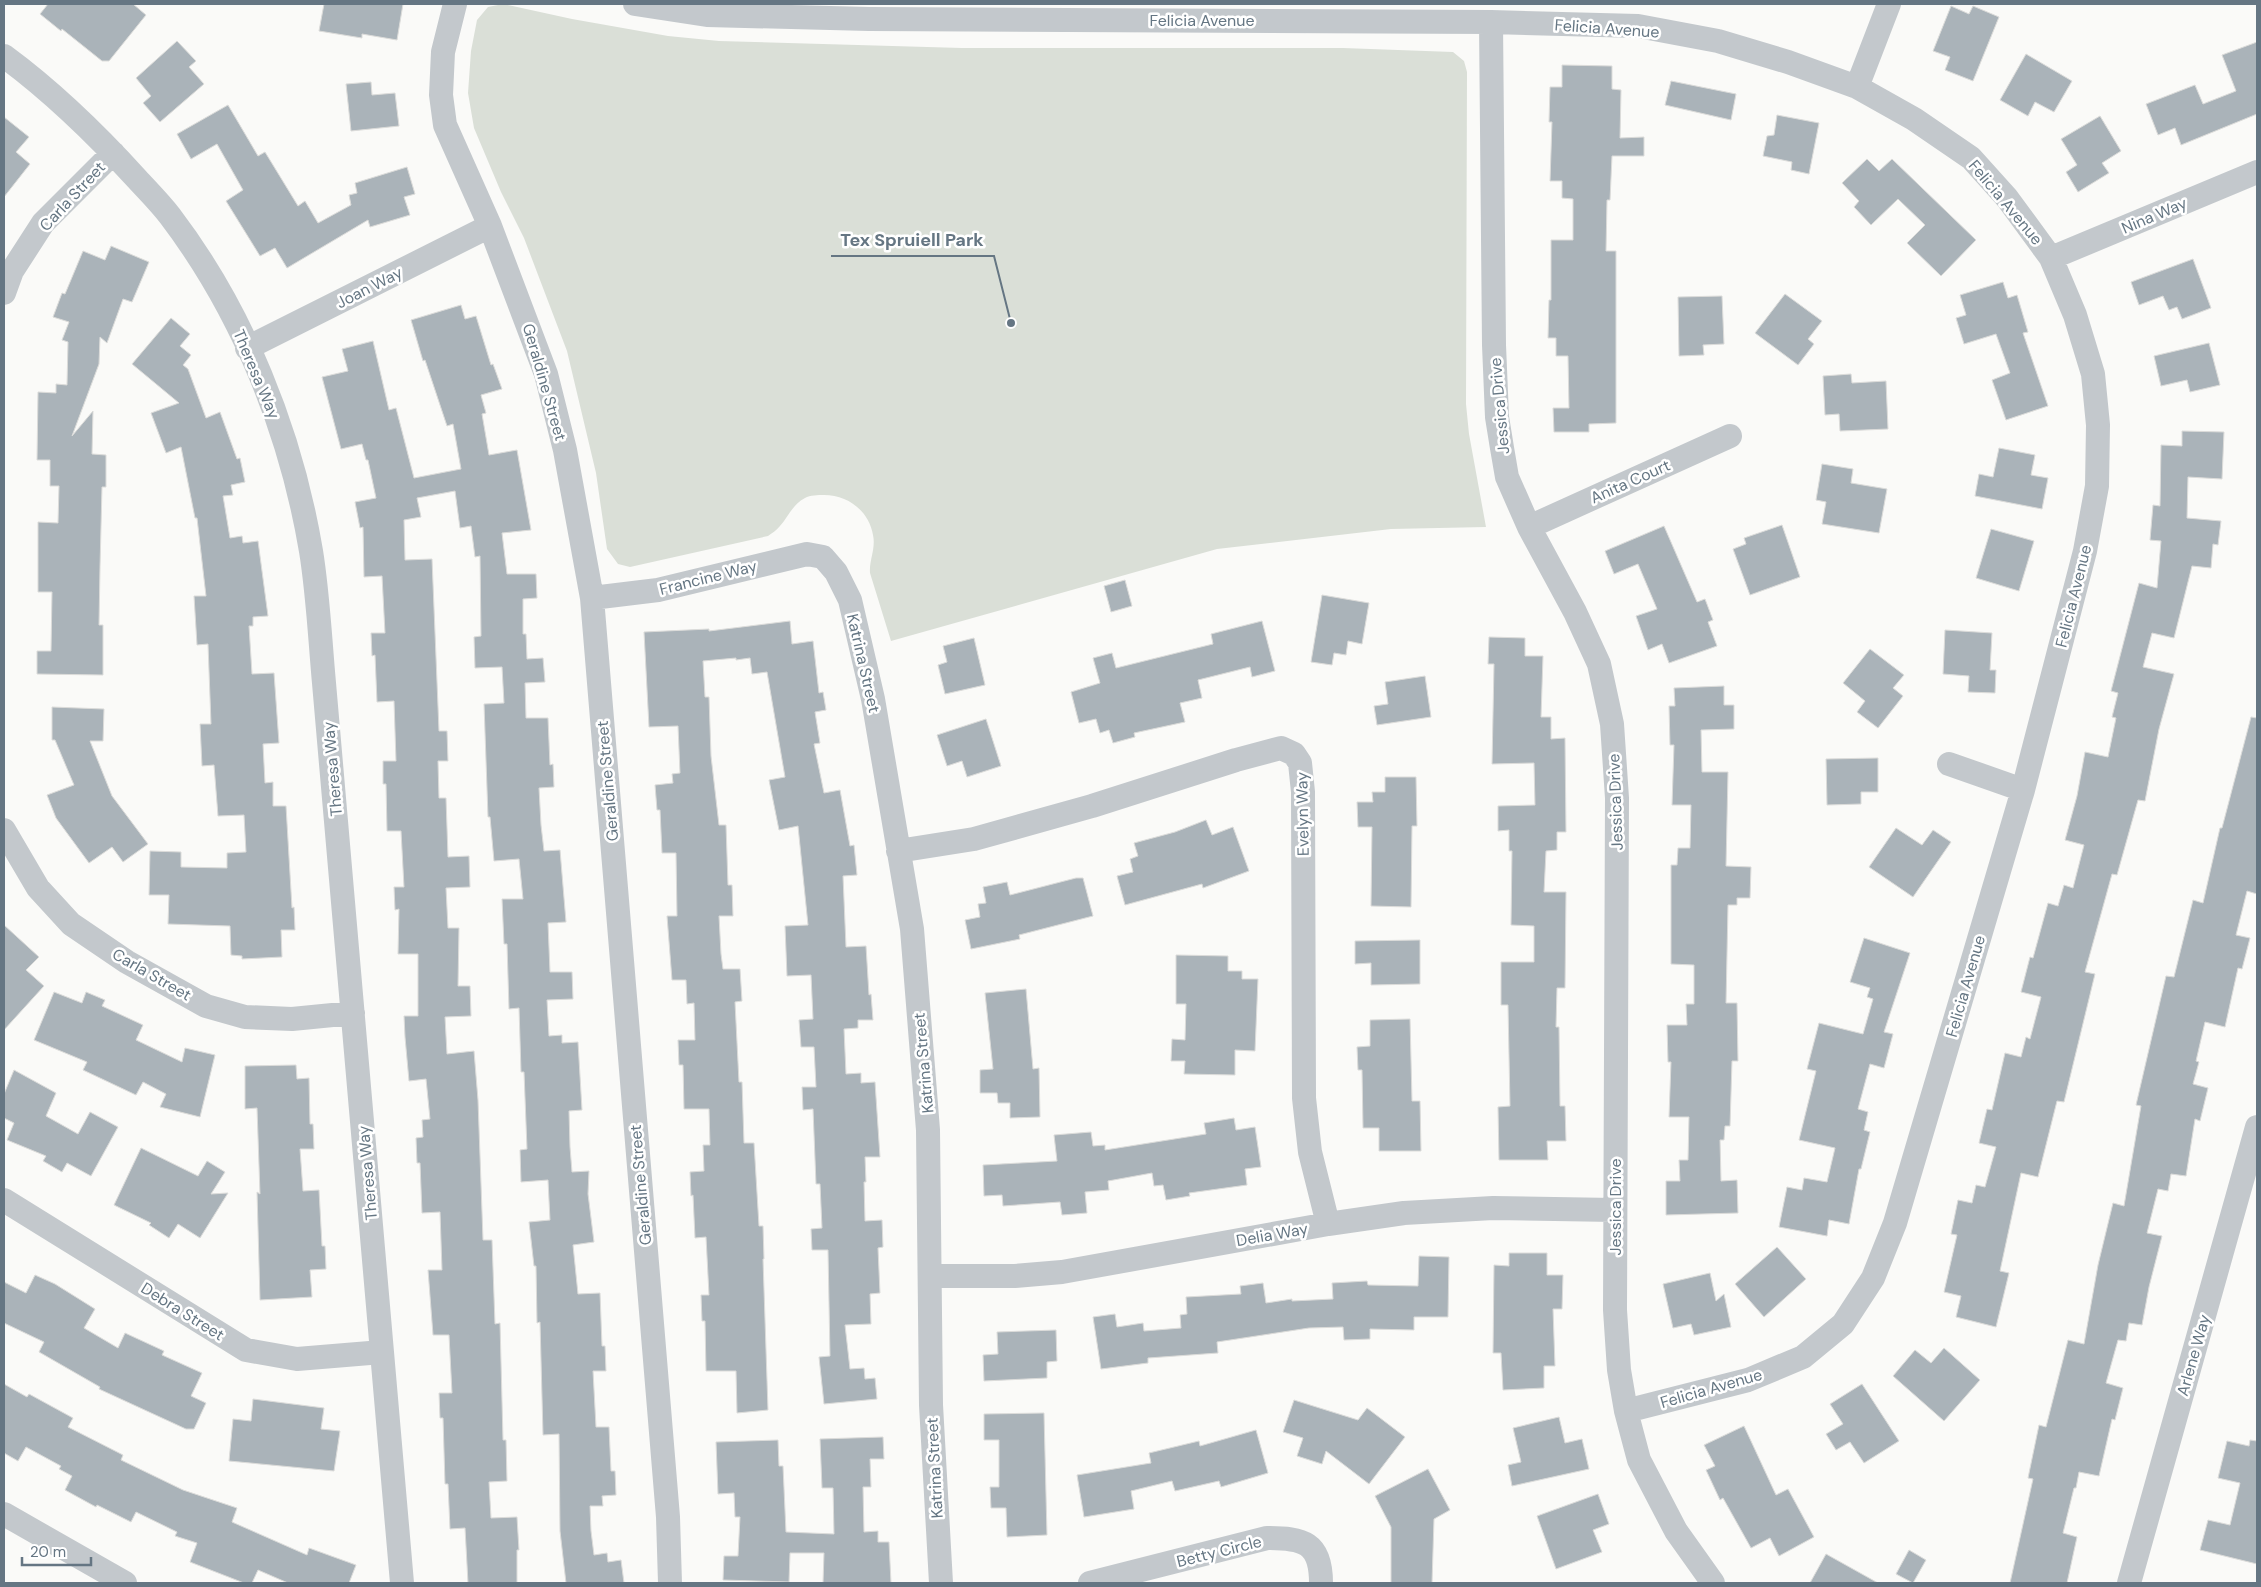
<svg xmlns="http://www.w3.org/2000/svg" width="2261" height="1587" viewBox="0 0 2261 1587" font-family="'DM Sans',sans-serif">
<rect width="100%" height="100%" fill="#fafaf8"/>
<!-- green -->
<path fill="#dadfd7" d="M503,4L572,19L668,36L719,41L962,48H1343L1453,52L1464,61L1467,72L1466,404L1469,434L1486,527L1391,529L1217,549L891,641L870,573C869,560 876,548 873,535C869,511 848,495 824,495C818,495 810,495 805,498C792,505 789,516 780,526C777,530 772,533 768,536L630,567L618,564L607,549L596,473L567,351L524,238L501,192L474,128L468,93L471,51L477,20L488,7Z"/>
<!-- building -->
<path fill="#aab3b9" stroke="#dcdcda" d="M48,4H133L146,15L109,61H102L62,29L61,31L40,14Z
M324,4H403L397,40L362,34V38L319,31Z
M1951,6L1969,14L1973,6L1999,17L1973,81L1945,70L1950,57L1933,51Z
M177,41L196,61L189,67L204,84L160,122L143,103L151,96L136,78Z
M2257,42V114L2181,145L2175,128L2158,135L2146,104L2195,85L2203,104L2236,91L2222,55Z
M2026,54L2072,81L2054,112L2035,102L2028,116L2000,100Z
M1562,65L1612,66V89L1621,90L1620,138L1644,137V156H1612L1610,200H1607L1606,251H1616V423L1589,424V432H1554L1553,408H1569L1568,356H1556V338H1548L1549,300H1551V240H1573V199L1562,198V181H1550L1552,122H1549L1550,87H1562Z
M1671,81L1736,94L1731,120L1665,105Z
M371,82L372,95L395,93L399,126L351,131L346,84Z
M228,105L258,156L265,152L298,206L305,201L318,223L351,205L349,195L357,193L355,183L407,167L415,194L404,197L410,215L370,227L368,220L287,268L275,248L260,256L226,201L243,190L217,144L191,159L177,134Z
M1777,115L1819,123L1809,174L1791,170L1792,162L1763,156L1767,136L1774,135Z
M2100,116L2121,151L2102,163L2109,173L2078,192L2066,172L2077,165L2061,139Z
M4,117L29,137L16,152L30,164L4,197Z
M1867,159L1879,171L1892,159L1976,240L1941,276L1907,243L1925,225L1898,199L1871,225L1854,207L1859,201L1842,183Z
M111,246L149,262L132,302L123,299L107,343L100,337L99,364L72,436L93,411L92,454L106,455V487H102L100,567L99,625H103V675L37,674V651H51L52,592H38V522L58,523L59,486H50V460H37L38,392L56,393V384L67,385L68,342L62,340L69,322L53,317L62,293L65,294L83,251L105,260Z
M2193,259L2211,308L2182,319L2177,307L2169,310L2163,296L2139,305L2131,282Z
M2003,282L2008,298L2017,295L2028,332L2023,333L2048,406L2006,420L1992,380L2010,373L1996,334L1964,344L1956,318L1966,315L1960,295Z
M1785,294L1822,321L1808,339L1814,344L1798,365L1755,333Z
M1722,296L1724,344L1703,345L1704,355L1679,356L1678,297Z
M461,305L465,319L476,316L491,365L493,364L502,389L481,395L486,413L482,414L489,455L517,450L531,530L502,533L507,574H536L537,598L523,599V634H526L527,659L543,658L545,682L525,683L526,718H548L550,765L553,764L554,787L539,788L541,825L544,851L560,850L566,922L548,923L550,972H572L573,999L547,1000L549,1036L562,1035V1043L578,1042L582,1110L569,1111L570,1147L572,1172L589,1171L588,1194L594,1242L573,1245L578,1294L600,1293L602,1346H605L606,1371H593L596,1427H609L611,1471H615L616,1495L602,1496L603,1506H590L591,1531L594,1555L607,1553L608,1562L621,1560L624,1583H566L560,1531L559,1434L543,1435L540,1322L537,1323L536,1266H534L529,1222L550,1220L548,1180L521,1182L520,1150L527,1149L524,1072H521L519,1008L509,1009L507,944H504L502,899H523L519,859L494,861L490,817H488L484,704L504,703L502,667L475,668L474,637L481,636L480,556L475,557L471,526L460,528L455,491L417,498L421,517L404,520L405,560L432,559L439,731H447L448,761H438L439,798H446L448,857L469,856L470,887L446,888L448,928H459L458,986H470L471,1016L445,1017L447,1054L474,1051L478,1100L483,1240H492L495,1324L500,1323L503,1440H506L507,1481L489,1482L491,1518L517,1517L519,1550H517V1583H468L465,1528L450,1529L448,1484H445L443,1418H440L439,1393H452L449,1335H433L428,1270H442L440,1212L422,1213L420,1163H417L416,1138L423,1137L422,1120L430,1119L426,1079L409,1081L405,1037L404,1016H418V954H398L399,909L395,910L394,887H404L401,831H387L386,784H383V761H396L394,701L377,702L375,655L372,656L371,633H385L382,576L364,577L363,527L360,528L355,502L376,498L368,460H366L362,444L341,449L322,377L348,371L342,349L373,341L389,410L396,408L414,478L461,469L453,424L447,426L425,360L423,361L411,320Z
M171,318L190,334L180,346L191,355L183,365L188,369L206,418L220,412L237,459L240,458L245,482L231,485L233,495L223,496L230,538L242,536L243,543L258,541L268,616L253,617V626H249L252,674L274,673L279,743L263,744L265,783L273,782V806H286L292,908L294,907L295,930H281L282,957L242,959V956L231,955L230,926L168,924L169,895H149L150,851L181,852V867L227,868V853L246,852L244,815L218,816L214,765L202,766L200,724H211L208,644L197,645L194,596H206L197,518H195L181,447L166,453L151,413L179,403L132,364Z
M2209,343L2220,385L2190,392L2187,380L2161,386L2154,356Z
M1851,374L1852,383L1886,381L1888,429L1840,431L1839,414L1825,415L1823,376Z
M2182,431L2224,432L2222,479L2188,477L2187,518L2221,521L2218,545L2213,544L2211,568L2192,566L2174,638L2152,633L2143,667L2174,674L2159,729L2145,801L2138,800L2117,875L2112,874L2085,972L2095,974L2064,1102L2057,1101L2038,1177L2021,1173L2000,1271L2009,1273L1996,1327L1956,1317L1961,1296L1944,1292L1957,1235L1951,1234L1958,1200L1972,1203L1976,1185L1985,1187L1996,1147L1979,1143L1987,1109L1992,1110L2005,1053L2021,1057L2026,1037L2030,1039L2041,997L2021,992L2030,957L2033,958L2048,903L2058,906L2064,885L2073,888L2084,845L2065,840L2077,796L2085,752L2108,757L2116,718L2112,717L2118,693L2111,691L2139,583L2157,588L2161,541L2150,540L2153,505L2160,506L2161,445L2182,446Z
M1999,448L2035,455L2031,475L2048,478L2042,509L1975,496L1979,474L1993,477Z
M1822,464L1853,469L1851,483L1887,489L1879,533L1822,524L1826,502L1816,500Z
M1782,525L1800,577L1750,595L1733,549L1746,544L1744,538Z
M1664,526L1697,602L1705,599L1713,620L1708,622L1717,646L1669,663L1662,644L1648,650L1636,616L1657,609L1638,564L1614,574L1605,551Z
M1991,529L2034,541L2019,591L1976,578Z
M1125,580L1132,606L1111,612L1104,586Z
M1322,595L1369,603L1362,644L1348,641L1346,655L1334,653L1332,665L1311,662Z
M790,621L792,644L813,641L819,693L823,692L826,710L815,712L820,743L814,744L824,793L840,790L850,846L854,845L857,875L843,876L846,947L866,946L869,995L871,994L873,1020H858V1028L844,1029L846,1074L861,1073V1083L875,1082L880,1157H865L866,1182H864L865,1221L882,1220L883,1247L878,1248L880,1293L870,1294L871,1324L845,1325L850,1369L864,1368L865,1379L875,1378L877,1399L824,1404L819,1357L830,1356L828,1250H812L811,1229L822,1228L820,1184H816L813,1109L803,1110L802,1087H816L814,1047H801L799,1020L813,1019L811,975L787,976L785,926L808,925L798,826L779,830L769,780L785,777L767,672L752,674L750,658L736,660V658L703,661L705,697H709L711,756L719,825H726L728,885H732L733,916H719L721,954L723,969H740L742,1001L735,1002L739,1082H742L744,1143H754L759,1226H763L764,1259H763L768,1410L737,1413L736,1371H706L705,1321H702L701,1295H709L706,1237L695,1238L693,1195L691,1196L690,1172L704,1171L703,1145H710L709,1109H684L683,1065H679L678,1040H695L694,1003L687,1004L686,980H672L667,916H677L676,853H662L660,810H657L655,785L673,783L672,774L680,773L678,726L649,727L644,632L709,629V631Z
M1262,621L1275,671L1252,677L1250,667L1198,680L1202,698L1180,703L1185,722L1134,733L1135,737L1113,743L1109,730L1100,733L1096,719L1079,723L1071,692L1100,683L1093,658L1112,653L1116,668L1213,644L1211,634Z
M1945,630L1992,633L1990,670H1996L1995,693L1968,692L1969,676L1943,674Z
M1489,637L1525,638V656H1543L1541,717H1551V739L1565,738L1566,832H1557V850L1546,851L1544,892H1566L1565,988H1557L1556,1027H1559L1560,1106H1565L1566,1141H1547L1548,1160H1499L1498,1107L1510,1106L1508,1005H1501V962H1534V926L1511,925L1512,851H1509V830L1498,831V806L1535,805L1534,763L1492,764L1494,664H1488Z
M974,638L985,685L945,694L938,665L947,662L943,646Z
M1870,649L1904,675L1893,688L1903,696L1878,728L1857,712L1865,701L1843,683Z
M1425,676L1431,717L1377,725L1374,706L1388,704L1385,682Z
M1724,686V705H1734V729L1701,730L1702,772H1728L1726,866L1751,867L1750,898H1737V905H1728L1726,1003H1737L1738,1061H1732L1730,1126H1725L1724,1140H1720L1721,1181L1737,1180L1738,1213L1666,1215V1181H1680L1679,1160H1688L1689,1117H1669L1671,1062H1668L1667,1025H1687L1686,1004H1694V965L1671,964V865H1677L1678,848H1690L1691,805H1672L1674,745H1670L1669,706H1675L1674,688Z
M52,707L104,709L103,741H90L112,796L148,844L123,862L112,847L89,863L56,818L47,795L74,785L55,740H52Z
M2251,717L2257,718V894L2247,891L2236,935L2250,938L2242,969L2238,968L2225,1027L2205,1022L2196,1061L2199,1062L2193,1084L2208,1088L2200,1121L2195,1119L2186,1176L2171,1174L2168,1191L2158,1189L2147,1233L2162,1236L2149,1287L2142,1325L2129,1323L2126,1341L2118,1340L2106,1383L2123,1388L2115,1420L2112,1419L2099,1476L2079,1472L2076,1488H2074L2063,1533L2077,1537L2067,1583H2010L2033,1479L2028,1478L2039,1425L2046,1427L2068,1340L2084,1344L2098,1265L2113,1203L2124,1206L2141,1106L2136,1105L2166,976L2174,977L2193,900L2203,903L2220,828H2222Z
M986,719L1001,766L967,777L962,761L947,766L937,735Z
M1878,758V792H1861V804L1827,805L1826,759Z
M1385,777H1416L1417,826H1412L1411,907L1371,906L1372,827H1358L1357,802H1373L1372,792H1385Z
M1206,820L1212,835L1233,827L1249,871L1203,888L1202,884L1125,905L1117,876L1133,872L1130,859L1138,856L1134,843L1175,832Z
M1896,828L1922,845L1933,830L1951,842L1913,897L1869,867Z
M1076,878H1083L1093,916L1019,935L1020,939L971,949L965,920L980,917L978,904L986,903L983,887L1007,882L1010,895Z
M4,925L39,957L26,970L44,986L4,1030Z
M1864,938L1910,953L1884,1032L1893,1034L1884,1068L1870,1064L1858,1109L1868,1112L1864,1130L1870,1132L1861,1169H1859L1849,1224L1829,1220L1827,1236L1779,1227L1787,1187L1802,1190L1804,1178L1827,1182L1835,1148L1799,1140L1816,1071L1807,1069L1819,1023L1863,1034L1873,999L1867,997L1870,988L1850,982Z
M1420,940V984L1371,985V963L1355,964V941Z
M1176,955L1228,956V971H1242V979H1258L1255,1051L1235,1050V1075L1184,1074L1185,1061H1171L1172,1039L1185,1040L1186,1004H1176Z
M1026,989L1033,1069L1039,1068L1040,1117L1010,1118V1103H998L997,1093H980V1070L993,1069L985,993Z
M54,992L82,1003L86,992L105,1000L102,1006L143,1025L136,1040L182,1062L185,1048L215,1055L200,1117L160,1107L166,1094L143,1082L136,1095L83,1070L87,1062L34,1040Z
M1410,1019L1412,1101H1420L1421,1151H1379V1128H1363L1362,1070H1358L1357,1047L1370,1046V1020Z
M296,1065L297,1079L309,1078L310,1124H313L314,1149H300L303,1191L319,1190L322,1246H325L326,1269L310,1270L312,1297L260,1300L257,1192L260,1194L257,1108L245,1109V1066Z
M14,1070L56,1093L46,1116L78,1134L90,1112L118,1127L91,1176L67,1163L62,1172L43,1161L46,1156L7,1140L14,1123L4,1118V1094Z
M1234,1118L1236,1130L1255,1127L1261,1167L1245,1169L1247,1185L1189,1193L1190,1196L1166,1200L1163,1185L1154,1186L1152,1173L1108,1181L1109,1190L1085,1192L1087,1213L1062,1215L1060,1202L1003,1206L1002,1195L984,1196L983,1165L1057,1161L1054,1135L1091,1132L1093,1146L1105,1145V1150L1206,1134L1204,1123Z
M141,1148L198,1176L207,1161L225,1172L211,1194L228,1193L200,1238L178,1224L169,1238L149,1225L151,1223L114,1205Z
M1777,1247L1806,1279L1764,1317L1735,1284Z
M1509,1253H1547V1275H1563L1562,1309H1553L1555,1366H1544V1388L1503,1390L1501,1353H1493L1494,1265L1509,1266Z
M1419,1256L1449,1257L1448,1317H1414V1330L1370,1329V1339L1344,1340L1343,1327L1309,1328L1217,1342L1218,1353L1148,1358V1363L1101,1369L1093,1317L1115,1314L1117,1327L1143,1323L1144,1331L1181,1328L1180,1315L1187,1314L1186,1297L1241,1294L1240,1286L1263,1283L1266,1303L1292,1299V1301L1333,1299L1332,1283L1367,1281L1368,1285L1418,1286Z
M1710,1273L1716,1301L1724,1294L1731,1327L1694,1335L1691,1324L1673,1328L1663,1284Z
M35,1275L55,1284L95,1309L84,1328L118,1348L125,1333L164,1351L162,1355L202,1373L191,1396L206,1403L194,1429H186L99,1389L100,1387L39,1352L44,1342L4,1323V1282L26,1293Z
M1056,1330L1057,1361L1047,1362V1378L984,1381L983,1355L998,1354L997,1332Z
M1944,1348L1980,1380L1944,1421L1893,1376L1915,1350L1931,1363Z
M4,1384L27,1397L29,1394L73,1418L68,1427L123,1455L121,1460L183,1490L237,1508L232,1522L307,1555L309,1548L356,1565L349,1583H288L258,1570L252,1583H244L190,1562L197,1543L175,1536L177,1532L136,1512L131,1522L97,1505L96,1507L65,1490L72,1476L59,1469L61,1466L26,1447L18,1461L4,1453Z
M1862,1384L1899,1441L1864,1463L1850,1442L1836,1450L1826,1434L1843,1424L1830,1404Z
M253,1399L324,1408L321,1429L340,1431L334,1471L229,1461L233,1419L251,1421Z
M1294,1400L1358,1420L1367,1408L1405,1437L1369,1484L1326,1451L1322,1464L1297,1456L1303,1438L1283,1432Z
M1044,1413L1047,1535L1007,1537L1006,1508H991L990,1487H999V1440H984V1414Z
M1559,1417L1565,1443L1582,1439L1589,1469L1512,1486L1508,1465L1521,1462L1513,1428Z
M1744,1426L1776,1495L1788,1489L1814,1537L1779,1556L1770,1538L1751,1548L1723,1498L1720,1500L1706,1470L1715,1466L1704,1445Z
M1256,1430L1268,1473L1221,1487L1219,1481L1175,1491L1172,1481L1131,1491L1134,1509L1084,1517L1077,1475L1151,1463L1149,1453L1199,1441L1200,1446Z
M883,1437L884,1459H870L871,1487H863L864,1532L878,1531V1542H889L891,1583H823L824,1553H790L789,1582L723,1580L724,1556H738L740,1517H735L734,1493L718,1494L716,1442L778,1440L779,1466H783L786,1532L834,1534L833,1488H822L820,1439Z
M2250,1440L2257,1441V1564L2200,1550L2208,1520L2230,1525L2240,1483L2218,1478L2227,1441L2249,1446Z
M1428,1469L1450,1510L1434,1519L1432,1583H1391V1527L1375,1496Z
M1598,1494L1609,1524L1593,1530L1602,1552L1556,1569L1537,1516Z
M1909,1550L1926,1560L1913,1583L1896,1574Z
M1826,1554L1878,1583H1810Z"/>
<g fill="none" stroke-linecap="round" stroke-linejoin="round">
<!-- minor -->
<path stroke="#c3c8cc" stroke-width="24" d="M455,4L443,52L441,95L445,125L490,226L546,374L565,450L592,598L668,1517L670,1583
M635,4L707,15L869,19L1491,22L1638,26L1718,41L1788,62L1857,87L1914,119L1971,158L2007,198L2051,258L2075,315L2093,374L2098,425L2097,486L2085,551L2023,790L1895,1223L1873,1278L1843,1324L1803,1357L1748,1380L1626,1411
M1491,22L1494,345L1497,417L1502,448L1507,477L1529,527L1575,612L1599,664L1612,724L1617,798L1615,1310L1619,1370L1626,1411L1639,1460L1676,1531L1713,1583
M4,56C53,92 96,134 137,179C148,191 160,203 170,216C243,312 291,432 311,551C318,594 320,639 324,683L402,1583
M1857,87L1889,4
M2051,258L2257,172
M4,293L12,271L43,223L113,153
M247,348L490,226
M1529,527L1730,436
M592,598L658,590L807,554L823,557L836,572L850,600L873,699L912,929L928,1130L931,1405L941,1583
M1949,764L2023,790
M4,830L38,888L71,924L127,962L206,1006L245,1017L292,1019L353,1013
M898,851L974,839L1092,806L1236,760L1281,748L1294,754L1300,763L1303,792L1304,1098L1310,1152L1328,1224
M4,1200L246,1350L297,1359L382,1352
M930,1276H1015L1062,1272L1328,1224L1404,1213L1493,1208L1615,1210
M4,1514L125,1583
M1090,1583L1267,1538C1303,1538 1321,1542 1321,1583
M2129,1583L2257,1127"/>
</g>
<g text-anchor="middle" stroke-width="5" stroke-linejoin="round" paint-order="stroke">
<!-- street labels -->
<g font-size="16" fill="#657683" stroke="#fff">
<text x="1202" y="26">Felicia Avenue</text>
<text transform="translate(1607 28) rotate(4)" y="6">Felicia Avenue</text>
<text transform="translate(72 196) rotate(-47)" y="6">Carla Street</text>
<text transform="translate(2006 202) rotate(50)" y="6">Felicia Avenue</text>
<text transform="translate(2154 215) rotate(-23)" y="6">Nina Way</text>
<text transform="translate(369 287) rotate(-27)" y="6">Joan Way</text>
<text transform="translate(257 374) rotate(67)" y="6">Theresa Way</text>
<text transform="translate(545 382) rotate(74)" y="6">Geraldine Street</text>
<text transform="translate(1499 406) rotate(-95)" y="6">Jessica Drive</text>
<text transform="translate(1630 481) rotate(-24)" y="6">Anita Court</text>
<text transform="translate(708 577) rotate(-14)" y="6">Francine Way</text>
<text transform="translate(2073 596) rotate(-76)" y="6">Felicia Avenue</text>
<text transform="translate(864 663) rotate(77)" y="6">Katrina Street</text>
<text transform="translate(332 769) rotate(-95)" y="6">Theresa Way</text>
<text transform="translate(607 781) rotate(-95)" y="6">Geraldine Street</text>
<text transform="translate(1615 802) rotate(-92)" y="6">Jessica Drive</text>
<text transform="translate(1302 814) rotate(-91)" y="6">Evelyn Way</text>
<text transform="translate(152 974) rotate(30)" y="6">Carla Street</text>
<text transform="translate(1965 986) rotate(-74)" y="6">Felicia Avenue</text>
<text transform="translate(923 1063) rotate(-95)" y="6">Katrina Street</text>
<text transform="translate(367 1173) rotate(-95)" y="6">Theresa Way</text>
<text transform="translate(640 1185) rotate(-95)" y="6">Geraldine Street</text>
<text transform="translate(1615 1207) rotate(-90)" y="6">Jessica Drive</text>
<text transform="translate(1272 1234) rotate(-10)" y="6">Delia Way</text>
<text transform="translate(183 1311) rotate(32)" y="6">Debra Street</text>
<text transform="translate(2193 1355) rotate(-74)" y="6">Arlene Way</text>
<text transform="translate(1711 1388) rotate(-16)" y="6">Felicia Avenue</text>
<text transform="translate(934 1468) rotate(-93)" y="6">Katrina Street</text>
<text transform="translate(1219 1551) rotate(-14)" y="6">Betty Circle</text>
</g>
</g>
<!-- callouts -->
<path fill="none" stroke="#657683" stroke-width="2" d="M1011 323L994 256H831"/>
<circle fill="#657683" stroke="#fff" stroke-width="2" cx="1011" cy="323" r="5"/>
<g font-size="18" text-anchor="middle" font-weight="bold" fill="#657683" stroke="#fff" stroke-width="5" stroke-linejoin="round" paint-order="stroke">
<text x="912" y="246">Tex Spruiell Park</text>
</g>
<!-- border -->
<rect width="2261" height="1587" fill="none" stroke="#657683" stroke-width="10"/>
<!-- scale -->
<path d="M22 1557v8h69v-8" fill="none" stroke="#657683" stroke-width="2.5"/>
<text x="30" y="1557" font-size="15" fill="#657683" stroke="#ffffff" stroke-width="4" paint-order="stroke">20 m</text>
</svg>
